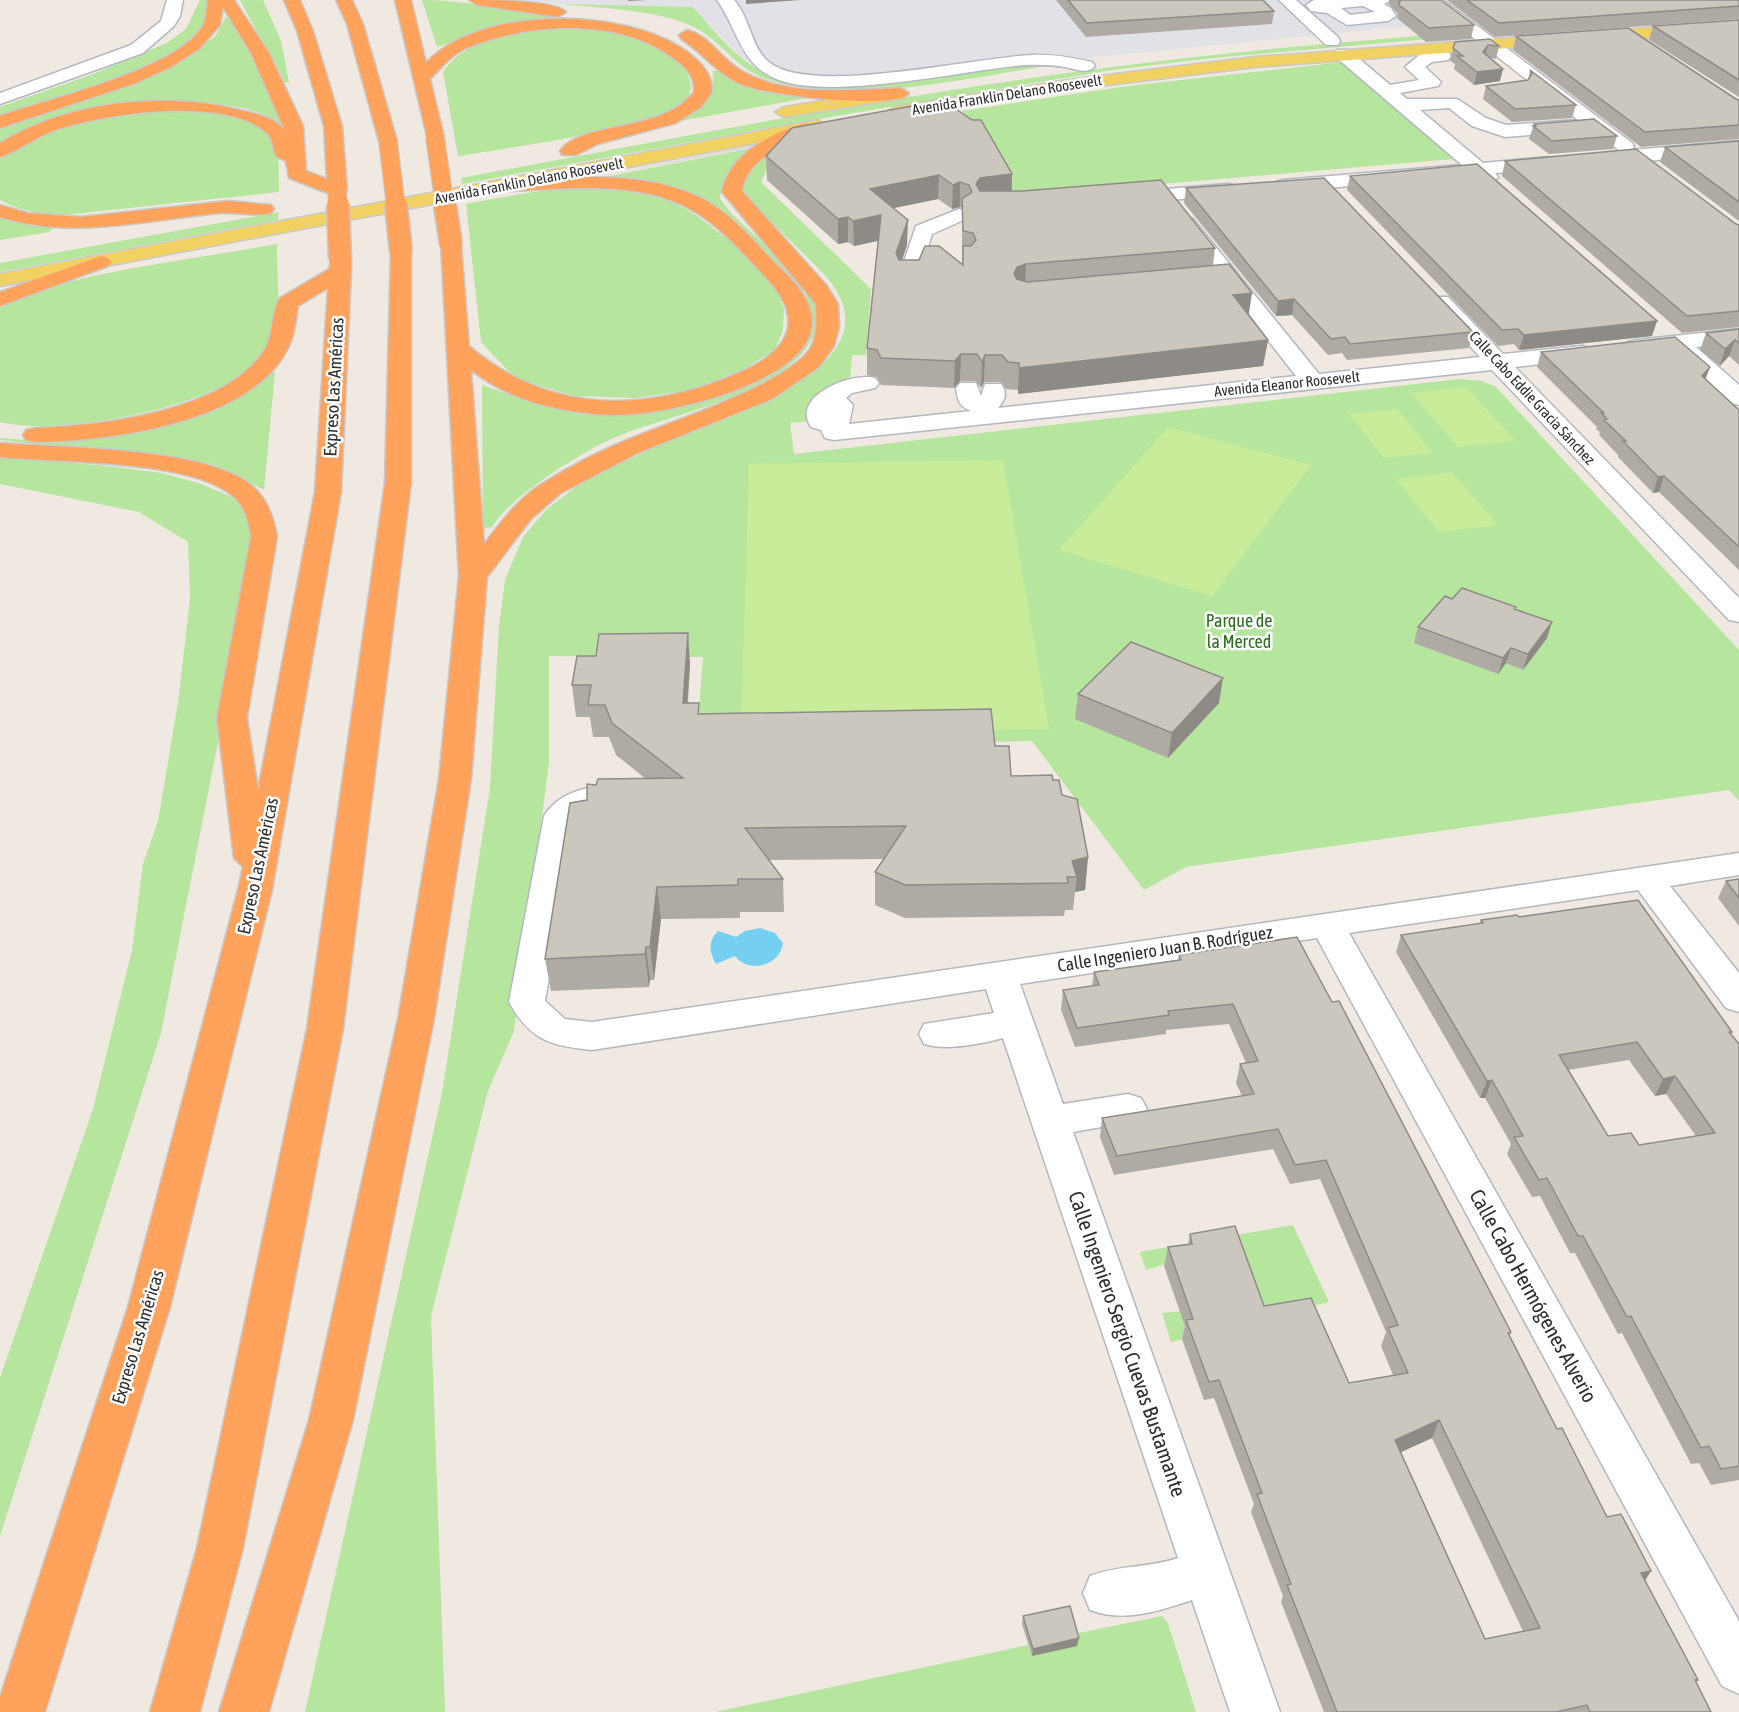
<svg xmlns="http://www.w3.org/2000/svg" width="1739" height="1712" viewBox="0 0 1739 1712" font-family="'Asap Condensed',sans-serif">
<rect width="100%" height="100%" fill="#efe9e1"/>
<!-- industrial -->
<path fill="#e3e1e8" d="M525,0H1414L1437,23L1017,65L788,81L766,75L751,68L693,7L562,4Z"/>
<!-- green -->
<path fill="#b6e59e" d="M200,0H207L209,16C204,24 199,33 193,39C160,72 47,101 0,117V107L93,74L167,43L186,29Z
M240,0H263L281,41L289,82L284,83Z
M422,0C470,0 518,13 567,18L566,21L496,29L437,47Z
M562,4L693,7C721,38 746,73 788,81L1039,62L1053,65C964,78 857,106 769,80C740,71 727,49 704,33C669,9 603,9 562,4Z
M230,15L286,125C277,125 270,118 262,114C250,109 235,106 222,105C154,97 59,109 0,143V128L194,53L216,35L226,17Z
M578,29C613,31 649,35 676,60C687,70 697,85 686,100C667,128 498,149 458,156L443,72C471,31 533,30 578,29Z
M1443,34L1440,38L1213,58L1112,70L806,121L462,184L461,178C675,138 889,96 1105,68C1217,53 1330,43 1443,34Z
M1344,62L1453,159L1011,197L962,111L1128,86Z
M712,71H719L818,96L670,123C690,112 720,99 712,71Z
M138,112C170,112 246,108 269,133C282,148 278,174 279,192L64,215C41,214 20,211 0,200V159C37,128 92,118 138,112Z
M758,147C735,156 722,174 720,199L731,213L810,287C856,382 672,412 616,437C583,451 510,496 492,527L483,528L482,385L525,400L567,410L624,413L741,387L777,369L805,341L812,324V310L804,291L780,301L784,309L783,330L775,350L744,369L691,390L635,398L575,396L516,379L481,342L466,204C533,192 613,173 678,205C695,213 709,225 723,236L734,222L696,196L600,178Z
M768,153L782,156L765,173L761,182L871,289L866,355H852L850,382L812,421L790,423L794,454L1460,379L1482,381L1496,387L1739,650V801L1729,790L1186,867L1144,890L1032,741L696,747L703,657L549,656V762L514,1031L488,1091L431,1316L445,1712H305L442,1093L490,788L499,626L505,580L523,537L547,509L589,477C627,460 665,443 702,426C762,401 900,355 822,272L740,191L739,180Z
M279,212L278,220L0,272V263Z
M0,218L56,226L49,232L0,240Z
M277,244C276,277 284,312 269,343C265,350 260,361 254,366C208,408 60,437 0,422V303C89,270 184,261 277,244Z
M270,372H275L264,490L228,470L207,463L0,440V438C63,444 135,439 195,416C222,406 246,387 270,372Z
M0,456L115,467L162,473L198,483L230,496L248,513L256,533L239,635L161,1033L0,1536V1378L93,1109L132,950L143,864L158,821L178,703L190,599L188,542L139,512L0,484Z
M1293,1225L1329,1302L1171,1342L1162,1313L1188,1311L1185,1258L1146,1270L1140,1252Z
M1162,1616L1168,1623L1196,1712H715L1028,1645L1032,1656L1074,1634Z"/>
<!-- pitch -->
<path fill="#c9ec9a" d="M1466,387L1516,441L1458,447L1411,393Z
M1397,409L1433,453L1384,458L1349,414Z
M1168,427L1311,465L1212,596L1059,550Z
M1003,460L1049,729L741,735L749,464Z
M1452,472L1498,525L1439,532L1396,479Z"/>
<!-- plaza -->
<path fill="#dfdcd8" d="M768,142L758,147L580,180Z"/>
<!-- water -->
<path fill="#75cff0" d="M760,928L775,933L783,943C780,966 749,974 735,956L716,964C709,952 708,941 718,931L736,937L745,931Z"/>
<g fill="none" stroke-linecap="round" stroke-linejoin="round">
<defs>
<path id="minor" d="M167,0H183L180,16L174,26L143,53L0,104V93L131,45L161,21Z
M717,0H734C750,17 751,49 770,63C815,96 975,57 1033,55C1053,54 1073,58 1092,62L1095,66C1088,75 1075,69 1065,67C1041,63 1016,65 992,69C938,76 828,98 779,80C740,66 739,31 717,0Z
M1279,0H1296L1338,37L1340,41L1338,45H1326Z
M1314,0H1391L1384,4L1391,8L1396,16L1388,21L1347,25L1327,13L1311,11L1306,5ZM1363,6L1375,12L1350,15L1341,8Z
M1425,0H1443L1632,143L1634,147L1632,150L1739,141V153L1597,165L1590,163L1587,159L1590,155L1620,151L1586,126L1577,131L1505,137L1472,126L1449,108L1420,110L1483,163L1549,157L1559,163L1549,169L1495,173L1498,177L1495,181L1488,183L1474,175L1283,192L1276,190L1273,186L1276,182L1283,180L1462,165L1337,58L1334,54L1337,50H1349L1390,85L1419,80L1405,67L1422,53L1448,52L1451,56L1448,60L1432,62L1425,67L1441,82L1438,86L1400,93L1407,99H1457L1486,118L1506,125L1578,120Z
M1229,184L1236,186L1239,190L1236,194L1128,204L1121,202L1118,198L1121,194L1128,192Z
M959,209L966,211L969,215L966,219L932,234L917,284H901L898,279L916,226Z
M1186,217L1193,219L1319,374L1480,357L1429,302L1432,297H1448L1503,354L1582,346L1590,348L1593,353L1590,358L1515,367L1739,598V622L1729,620L1492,370L834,440L825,438L821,430L811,427C790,396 852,372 875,378L879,383L875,388L852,393L846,398L853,405L849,424L971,411C959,406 958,401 956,388L960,383H976L981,396L985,384H1001C1008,393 1005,400 998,408L1296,376L1176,223L1179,219Z
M1739,329V343L1696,347L1739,385V405L1731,403L1672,350L1636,354L1628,352L1625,347L1628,342L1636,340Z
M628,782L639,785L644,792L639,799L595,807L575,821L545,1001L565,1019L592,1022L1739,853V875L1670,886L1739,973V1012L1726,1008L1638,890L1349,933L1739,1621V1694L1722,1686L1317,938L1020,984L1063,1104L1128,1094L1141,1098L1147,1109L1141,1120L1073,1132L1280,1712H1230L1192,1600C1159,1611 1123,1623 1090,1610L1083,1593L1090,1576C1118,1565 1149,1568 1178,1558L1003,1038C980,1044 946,1051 924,1044L919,1034L924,1024L994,1013L986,989L592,1050C550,1046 530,1040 509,1002L544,816C562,787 598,786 628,782Z"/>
<path id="major" d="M1739,21V31L1255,67L1075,89L895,117L886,112L895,107L1075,79L1255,57Z
M899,89L905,90L908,94L905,98L784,117L775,112L784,107Z
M818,120L827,126L825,130L0,286V274Z"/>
<path id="highway" d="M208,0H234L269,53L303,126L306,171L327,179L324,126L297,31L284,0H300L313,31L342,126L347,190L344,194H330L289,178L286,161L277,157C272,149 274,139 266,132C222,95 99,114 50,132C33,139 17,152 0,157V143C69,101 163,91 240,110C257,114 274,117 285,131L251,53L223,7L220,25L199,49L171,67L136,83L0,128V116C46,99 185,68 204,23C206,16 207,7 208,0Z
M336,0H352L363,24L397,141L395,145L388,147L379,141L347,24Z
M395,0H411L426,63C480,5 625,7 686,51C700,61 713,74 712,92L701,107L676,123L598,144L576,155H562L560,151C580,121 663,133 694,92C695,76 686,67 673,58C618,17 530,23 469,47C453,53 442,67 430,79L444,137L435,143L428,141Z
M469,0C487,0 556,0 566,12L558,17L477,5Z
M687,30C709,35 722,60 742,71C787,97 850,90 900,88L909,93C897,111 765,95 743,85C718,75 703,53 681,39L679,35Z
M806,123L813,125L815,129L813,133C785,146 747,157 742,191L827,286L838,304L839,327L834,346L819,367L772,399L638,453L561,493L531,519L487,577L471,779L434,1019L353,1420L269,1712H219L309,1420L398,1019L439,779L459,576L441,244L444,240H458L461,244L469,346C543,409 632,414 721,380C742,372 769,361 782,342C797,320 784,298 769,281C746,256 719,224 688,208C636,180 566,189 509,191L502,189L499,185L502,181C516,177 532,178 547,178C598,176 656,175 703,199C730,213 753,240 774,262C790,278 812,297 812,322C812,380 678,411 634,414C616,416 597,415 579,412C540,407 503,395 471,370L484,544C502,521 519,497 545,482C569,467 596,453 622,442C663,424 794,383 812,345C818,332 816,318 816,304L722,192C728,155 772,132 806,123Z
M228,201L271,205L274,209L271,213C255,217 237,212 220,213C146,220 73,240 0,217V205L28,213L81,217Z
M401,245L408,247L411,251V483L343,1029L243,1548L200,1712H150L197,1548L307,1029L385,483L391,251L394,247Z
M340,253L347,255L351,259V271L341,492L272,890L170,1307L45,1712H0V1697L128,1307L238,890L243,867L234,858L217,718L251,537C249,522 245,506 233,496C190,459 58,463 0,457V443C61,448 205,447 251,485C267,498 274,518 277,537L247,718L258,790L315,492L328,288L298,306C296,319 295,334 289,346C254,423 110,441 35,442L26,440L23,435L26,430L35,428C101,426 230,411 266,347C274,332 271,312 280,298L329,269L333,255Z
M101,256L108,258L112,262L108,266L0,306V292Z"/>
</defs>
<!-- minor casing -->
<use href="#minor" stroke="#b4b7c1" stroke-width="3"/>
<!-- major casing -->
<use href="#major" stroke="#c9c9c9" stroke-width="3"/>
<!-- highway casing -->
<use href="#highway" stroke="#c9c9c9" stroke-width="3"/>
<!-- minor -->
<use href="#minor" fill="#fff" fill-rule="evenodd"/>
<!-- major -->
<use href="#major" fill="#f2d163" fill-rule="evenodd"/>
<!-- highway -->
<use href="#highway" fill="#ffa35c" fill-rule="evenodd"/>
<defs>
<path id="highway-bridge-far1" d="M435,137L445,207
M388,141L396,207
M337,190L338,207"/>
<path id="highway-bridge" d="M338,205L340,259
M396,205L401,251
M445,205L451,244"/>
</defs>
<!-- highway-bridge-far1 casing -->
<use href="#highway-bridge-far1" stroke="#c9c9c9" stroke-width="20" stroke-linecap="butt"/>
<!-- highway-bridge casing -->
<use href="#highway-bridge" stroke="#c9c9c9" stroke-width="25" stroke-linecap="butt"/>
<!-- highway-bridge-far1 -->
<use href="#highway-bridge-far1" stroke="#ffa35c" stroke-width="18"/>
<!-- highway-bridge -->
<use href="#highway-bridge" stroke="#ffa35c" stroke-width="22"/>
</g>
<!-- wall -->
<path fill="#afaba4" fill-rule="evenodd" d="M1056,0H1263L1274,11L1272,24L1086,37Z
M1389,0H1441L1474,25L1471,39L1426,42L1397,18L1398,14L1389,4Z
M1447,0H1739V19L1495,37Z
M1739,20V97L1649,40L1653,26Z
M1516,36L1739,100V139L1641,147L1513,50Z
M1455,42L1499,46L1496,59L1491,58L1500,81L1474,85L1454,69L1455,64L1450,61Z
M1530,70L1576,105L1572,118L1512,122L1483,99L1486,86L1528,80Z
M1534,124L1617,136L1613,149L1549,154L1529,139Z
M1739,141V221L1660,162L1665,147Z
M766,156L1012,174V191L1215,248L1213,265L1268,340L1263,366L1018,394V390L1006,389L1001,382H984L981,388L976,381H960L954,388L881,385L877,377L867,375V348L878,241L854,246L848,242L838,244L767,180ZM938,199L952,209L960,207L962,208V265L902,260L907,245L893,208Z
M1505,161L1739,225V327L1682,333L1502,176Z
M1350,176L1652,336L1519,350L1514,344L1498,346L1347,190Z
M1186,188L1473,332L1469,348L1347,360L1342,353L1328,355L1292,315L1276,316L1184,203Z
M1739,329V365L1729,356L1720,366L1700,350L1706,333Z
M1541,352L1706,379L1739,410V570L1659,492L1653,493L1618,457V455L1599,435L1600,432L1596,429L1597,427L1537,367Z
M1452,599L1516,607L1515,609L1547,638L1523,670L1506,663L1498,674L1414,643L1418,627Z
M596,656L690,664L688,703L700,714L995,746L1011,776L1053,780L1062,795L1088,857L1085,890L1075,892L1073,910H1065L1064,916L905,918L875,905V872L884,859L769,860L783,879L784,912H740V918L661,919L654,980H650L649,987L551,991L545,959L587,800L596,785L646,779L616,755L609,737H593L590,717H576L572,685Z
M1078,694L1219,703L1168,758L1075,719Z
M1739,879V926L1718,898L1726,881Z
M1519,917L1732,1032L1731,1034L1739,1044V1480L1711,1485L1699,1463L1691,1464L1622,1333L1618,1334L1575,1253H1570L1540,1196L1532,1197L1507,1154L1511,1144L1485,1098H1480L1396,952L1401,935L1480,923L1481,920ZM1629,1060L1655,1096L1666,1094L1696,1136L1639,1145L1608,1136L1568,1070Z
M1297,937L1511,1332L1510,1336L1557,1429L1607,1517L1651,1571L1645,1580L1698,1680L1696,1683L1711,1712H1324L1281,1602L1283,1596L1251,1512L1254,1504L1214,1398L1204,1400L1182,1339L1185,1326L1164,1266L1168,1247L1188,1244L1190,1234L1264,1306L1349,1383L1393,1375L1381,1346L1386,1332L1320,1179L1290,1184L1273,1149L1114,1175L1100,1137L1102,1118L1242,1096L1236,1083L1240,1064L1246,1063L1229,1024L1166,1030V1034L1075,1047L1061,1010L1063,990L1092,986L1094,972L1178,960L1179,955ZM1432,1438L1523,1631L1485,1639L1401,1452Z
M1023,1616L1077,1646L1032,1656L1022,1624Z"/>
<!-- shaded-wall -->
<path fill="#8e8b86" d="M628,0H647L628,1Z
M746,0H800L746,4Z
M1488,45L1485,58L1483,52Z
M1503,69L1500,81L1474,85L1477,72Z
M1012,174L1011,199L979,203L976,184L980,178Z
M939,175L938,199L870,213V189Z
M960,182V207L952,209L953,185Z
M881,215V240L854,246L853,221Z
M848,217V242L838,244V219Z
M908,220L907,245L896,278V253Z
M1026,264L1025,290L1014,274L1017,267Z
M1252,293L1248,319L1233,295Z
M1294,299L1292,315L1276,316L1278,301Z
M1657,321L1652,336L1519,350L1524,335Z
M1268,340L1263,366L1018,394L1019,368Z
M1735,340L1729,356L1720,366L1725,349Z
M961,354L960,381L954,388L955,361Z
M985,355L984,382L981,388L982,362Z
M1710,367L1704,383L1702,376Z
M1664,476L1659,492L1653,493L1658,477Z
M1552,622L1547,638L1523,670L1528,654Z
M688,633L690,664L685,734L683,703Z
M1511,648L1506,663L1498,674L1503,658Z
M1223,678L1219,703L1168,758L1172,733Z
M1088,857L1085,890L1075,892L1077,877L1072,861Z
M657,887L661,919L654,980L650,947Z
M646,947L650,980L649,987L645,954Z
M1675,1076L1666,1094L1655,1096L1663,1079Z
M1492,1080L1485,1098H1480L1487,1081Z
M1439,1420L1432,1438L1388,1458L1395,1440Z
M1651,1571L1640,1588L1641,1573Z
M1079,1638L1077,1646L1032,1656L1033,1649Z"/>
<!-- building -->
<path fill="#cbc7bf" stroke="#8e8b86" stroke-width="1.5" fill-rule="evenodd" d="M1068,0H1263L1274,11L1087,23Z
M1399,0H1441L1474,25L1429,28L1399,5L1400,1Z
M1467,0H1739V6L1499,23Z
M1739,20V80L1653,26Z
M1628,28L1736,99L1739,100V125L1645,132L1516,36Z
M1490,39L1499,46L1488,45L1483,52L1503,69L1477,72L1457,56H1463L1453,48L1455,42Z
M1530,70L1576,105L1515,109L1486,86L1528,80L1532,74Z
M934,102L943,108L953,107L972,120H981L1012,174L980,178L976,184L980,191H1022L1161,180L1215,248L1026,264L1017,267L1014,274L1017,279L1027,282L1229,264L1252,293L1233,295L1268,340L1019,368V363L1008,362L1002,355H985L982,362L977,354H961L955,361L881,358L877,350L867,348L881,215L853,221L848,217L838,219L766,156L792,128ZM939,175L953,185L960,182L969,185L972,192L962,199L963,231L973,233L976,240L971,246H963V265L939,246H925L919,260H899L896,253L908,220L870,189Z
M1594,119L1617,136L1552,141L1533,126H1536L1534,124Z
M1739,141V202L1665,147Z
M1636,149L1736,224L1739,225V311L1687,316L1505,161Z
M1477,164L1657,321L1524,335L1518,329L1502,330L1350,176Z
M1324,178L1473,332L1350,344L1345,337L1331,339L1294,299L1278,301L1186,188Z
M1739,329V343L1735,340L1725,349L1706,333Z
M1675,337L1710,367L1702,376L1739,410V547L1664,476L1658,477L1623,441H1626L1604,420L1607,419L1601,413H1604L1541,352Z
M1462,588L1516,607L1514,609L1552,622L1528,654L1511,648L1503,658L1418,627L1445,596L1452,599Z
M688,633L683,703H699L698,714L991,709L995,746H1009L1011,776L1052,775L1053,780H1059L1062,795L1077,799L1088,857L1072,861L1077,877H1067L1068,883L905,885L875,872L906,826L745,828L783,879H738V885L657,887L650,947H646L645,954L545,959L570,803L587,800V784L596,785L598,779L683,778L612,723L605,705H588L591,685H572L577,656H596L599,634Z
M1131,642L1223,678L1172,733L1078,694Z
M1739,879V898L1726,881Z
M1638,900L1732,1032H1729L1739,1044V1466L1721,1469L1709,1446L1701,1448L1631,1316L1627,1317L1583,1236H1578L1547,1178L1539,1180L1514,1137L1523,1136L1492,1080L1487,1081L1401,935L1483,923L1481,920L1517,915L1519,917ZM1637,1042L1663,1079L1675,1076L1715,1133L1639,1145L1631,1133L1608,1136L1559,1055Z
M1297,937L1332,1002L1339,1001L1511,1332L1508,1333L1557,1429L1562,1428L1607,1517L1621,1514L1651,1571L1641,1573L1698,1680H1695L1711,1712H1590L1587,1705L1556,1712H1337L1287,1585L1291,1584L1257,1494L1262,1493L1219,1380L1209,1382L1186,1320L1193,1319L1168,1247L1192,1244L1190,1234L1235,1226L1264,1306L1311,1298L1349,1383L1408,1373L1388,1328L1398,1325L1326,1160L1295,1165L1278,1129L1117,1156L1102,1118L1254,1094L1240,1064L1258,1061L1233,1004L1168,1011L1169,1015L1077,1028L1063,990L1099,985L1094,972L1181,960L1179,955ZM1439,1420L1540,1628L1485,1639L1395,1440Z
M1070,1606L1079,1638L1033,1649L1023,1616Z"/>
<g text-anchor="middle" stroke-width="5" stroke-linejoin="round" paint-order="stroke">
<!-- far-street labels -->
<g font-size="15" fill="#2e2e2e" stroke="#fff">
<text transform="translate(1007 95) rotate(-9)" y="5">Avenida Franklin Delano Roosevelt</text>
<text transform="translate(529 181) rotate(-11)" y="5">Avenida Franklin Delano Roosevelt</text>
<text transform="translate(1287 384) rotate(-6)" y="5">Avenida Eleanor Roosevelt</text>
<text transform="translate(1532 398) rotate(47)" y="5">Calle Cabo Eddie Gracia Sánchez</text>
</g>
<!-- street labels -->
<g font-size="18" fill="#2e2e2e" stroke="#fff">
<text transform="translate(334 387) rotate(-87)" y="6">Expreso Las Américas</text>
<text transform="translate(258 866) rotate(-78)" y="6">Expreso Las Américas</text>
<text transform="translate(1165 949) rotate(-9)" y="6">Calle Ingeniero Juan B. Rodríguez</text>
<text transform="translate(138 1337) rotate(-73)" y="6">Expreso Las Américas</text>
</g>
<!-- park labels -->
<g font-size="18" fill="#2c6e1b" stroke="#fff">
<text x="1239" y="627">Parque de<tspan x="1239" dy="21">la Merced</tspan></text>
</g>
<!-- near-street labels -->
<g font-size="21" fill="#2e2e2e" stroke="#fff">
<text transform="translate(1533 1296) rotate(61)" y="7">Calle Cabo Hermógenes Alverio</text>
<text transform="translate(1127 1344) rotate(71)" y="7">Calle Ingeniero Sergio Cuevas Bustamante</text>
</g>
</g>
</svg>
